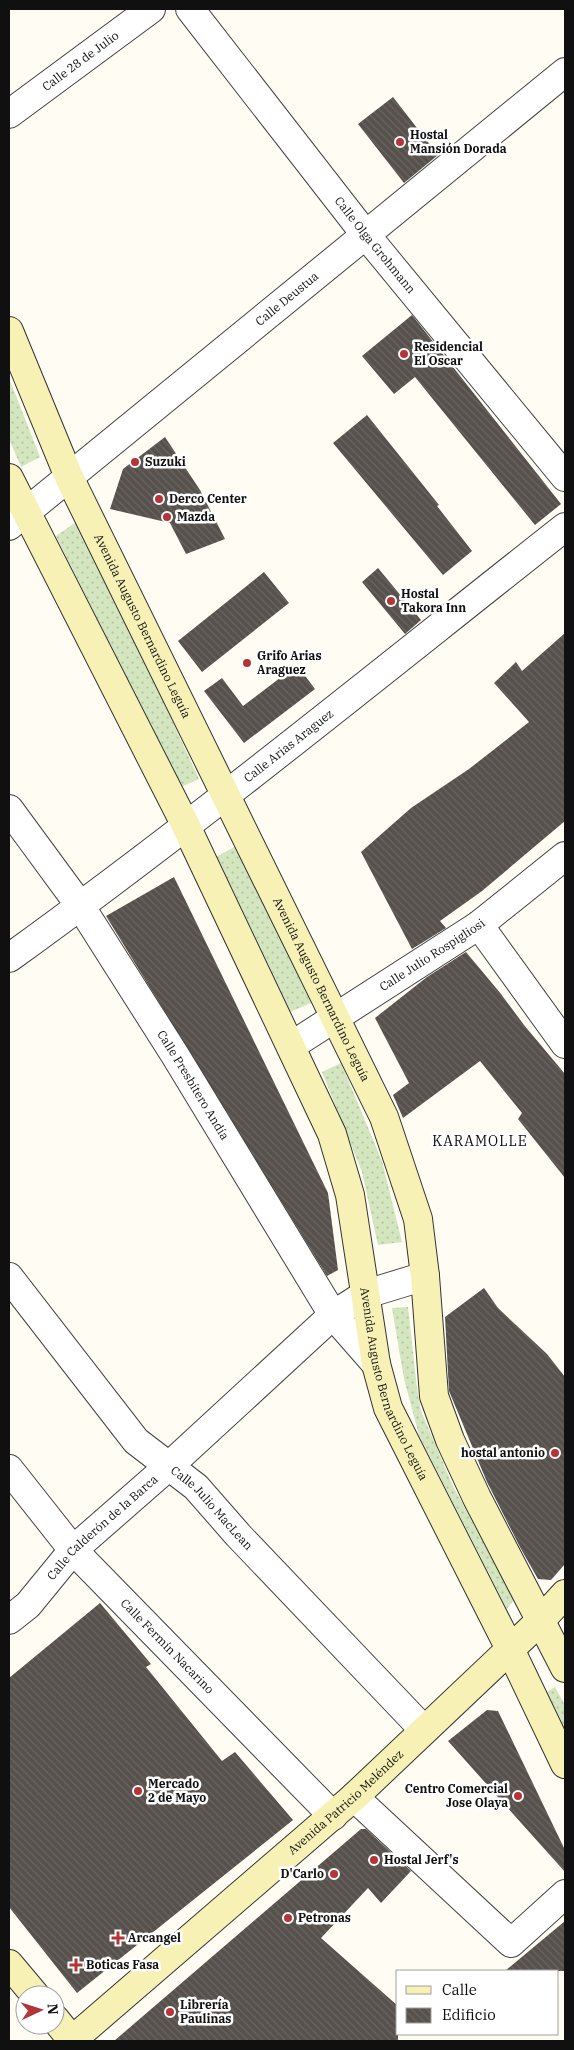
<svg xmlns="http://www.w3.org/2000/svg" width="574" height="2050" viewBox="0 0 574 2050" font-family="'IBM Plex Serif',serif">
<defs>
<pattern id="grass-dots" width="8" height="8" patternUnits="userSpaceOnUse" patternTransform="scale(1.25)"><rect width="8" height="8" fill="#d3e6bf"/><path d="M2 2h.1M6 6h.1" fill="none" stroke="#b4c4a3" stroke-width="1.8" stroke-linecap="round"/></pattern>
<pattern id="building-back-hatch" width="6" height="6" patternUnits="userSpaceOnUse" patternTransform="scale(1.25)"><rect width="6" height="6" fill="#57514d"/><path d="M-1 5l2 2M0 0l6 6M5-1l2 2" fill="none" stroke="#6a6562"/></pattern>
</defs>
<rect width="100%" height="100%" fill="#fefcf3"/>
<!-- grass -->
<path fill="url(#grass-dots)" d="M9,378L40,457L21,467L9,439Z
M79,520L199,779L181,787L56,536Z
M236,846L311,1003L290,1012L216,857Z
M341,1063L382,1161L402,1242L378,1245L362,1172L322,1072Z
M408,1307L417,1388L421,1411L452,1484L514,1600L507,1609L419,1435L404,1379L392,1308Z
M555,1687L565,1705V1739L544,1694Z"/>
<!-- building -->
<path fill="url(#building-back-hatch)" d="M393,97L438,155L404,183L358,124Z
M412,315L561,504L535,525L415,377L394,394L362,356Z
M367,415L439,505L437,506L472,551L443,575L333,443Z
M165,437L200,490L225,539L186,554L170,523L110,509L123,469Z
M378,568L421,620L405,634L362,582Z
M264,572L289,603L202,672L178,641Z
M565,633V821L482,891L440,921L446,928L412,949L361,852L411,808L469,769L529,722L494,683L516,662L522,671Z
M297,665L315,689L244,743L204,691L222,678L243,706Z
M174,877L328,1193L338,1270L327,1276L106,916Z
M466,952L501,994L524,1025L565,1074V1178L518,1119L522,1113L480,1061L403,1118L393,1095L409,1083L375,1018L427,977Z
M484,1288L498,1308L547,1354L565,1377V1564L551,1580L538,1579L521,1549L487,1482L449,1391L445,1317Z
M100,1603L151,1664L146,1667L222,1761L235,1752L293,1820L77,1993L9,1907V1678Z
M487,1710L498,1711L565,1850V1872L448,1741Z
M361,1829H366L411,1871L381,1903L368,1888L321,1938L398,2006V2041H114Z
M565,1921V1971H505Z"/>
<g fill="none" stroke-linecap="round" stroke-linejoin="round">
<defs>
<g id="street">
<path id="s1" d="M190,9L365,234L565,477"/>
<path id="s2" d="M9,114L151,9"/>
<path id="s3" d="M9,526L565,72"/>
<path id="s4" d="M9,809L81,907L175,1055L333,1315L376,1364"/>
<path d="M479,925L565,1044"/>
<path id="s5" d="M9,958C199,821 381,672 565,527"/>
<path id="s6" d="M291,1046L479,925L565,856"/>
<path id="s7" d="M9,1277L136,1441L196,1487L238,1535L424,1730"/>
<path id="s8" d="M9,1469L73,1550L333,1816"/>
<path id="s9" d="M9,1620L28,1605L73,1550L169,1466L333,1315L366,1294L425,1276"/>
<path d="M354,1797L511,1943L565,1894"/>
</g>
<g id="secondary">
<path id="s10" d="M9,331L69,477L384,1117L418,1219L425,1276L434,1396L450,1440L477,1498L565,1668"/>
<path id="s11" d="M9,478L186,826L332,1134L350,1195L376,1364L388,1408L510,1649L565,1764"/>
<path d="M9,1964L35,1995"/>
<path d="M55,2019L72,2040"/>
<path id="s12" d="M71,2041L354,1797L541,1620L565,1594"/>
</g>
</defs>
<!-- street casing -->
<use href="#street" stroke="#434343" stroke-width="30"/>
<!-- secondary casing -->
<use href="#secondary" stroke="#323232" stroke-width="30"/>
<!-- street -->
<use href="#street" stroke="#fff" stroke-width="28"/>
<!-- secondary -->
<use href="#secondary" stroke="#f7f1b5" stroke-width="28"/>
</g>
<!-- markers -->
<g fill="#b33439" stroke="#fff" stroke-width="2">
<circle cx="400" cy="142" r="5"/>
<circle cx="404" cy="354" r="5"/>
<circle cx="135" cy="462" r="5"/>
<circle cx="159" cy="499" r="5"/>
<circle cx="167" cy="517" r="5"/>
<circle cx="391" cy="601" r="5"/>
<circle cx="247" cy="663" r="5"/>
<circle cx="555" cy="1453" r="5"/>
<circle cx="138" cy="1791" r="5"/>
<circle cx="518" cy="1796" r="5"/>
<circle cx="374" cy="1860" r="5"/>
<circle cx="334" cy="1874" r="5"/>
<circle cx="288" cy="1918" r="5"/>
<path d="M115.5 1930.5h5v5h5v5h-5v5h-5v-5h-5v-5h5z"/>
<path d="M73.5 1957.5h5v5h5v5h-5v5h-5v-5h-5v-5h5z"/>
<circle cx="170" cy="2012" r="5"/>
</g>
<g text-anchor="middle" stroke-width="5" stroke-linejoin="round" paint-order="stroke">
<!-- street labels -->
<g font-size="12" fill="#101010" stroke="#fff">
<text dy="4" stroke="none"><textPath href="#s2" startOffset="89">Calle 28 de Julio</textPath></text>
<text dy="4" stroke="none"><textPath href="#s1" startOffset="300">Calle Olga Grohmann</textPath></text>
<text dy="4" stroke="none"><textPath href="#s3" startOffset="359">Calle Deustua</textPath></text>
<text dy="4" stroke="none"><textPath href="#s10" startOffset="324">Avenida Augusto Bernardino Leguía</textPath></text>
<text dy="4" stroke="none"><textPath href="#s5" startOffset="351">Calle Arias Araguez</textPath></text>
<text dy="4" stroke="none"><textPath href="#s6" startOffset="168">Calle Julio Rospigliosi</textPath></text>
<text dy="4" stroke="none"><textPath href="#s10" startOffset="729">Avenida Augusto Bernardino Leguía</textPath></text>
<text dy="4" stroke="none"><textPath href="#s4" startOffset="332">Calle Presbítero Andía</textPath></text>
<text dy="4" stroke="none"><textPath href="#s11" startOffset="990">Avenida Augusto Bernardino Leguía</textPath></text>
<text dy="4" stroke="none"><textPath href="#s7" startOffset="309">Calle Julio MacLean</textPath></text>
<text dy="4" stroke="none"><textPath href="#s9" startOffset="132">Calle Calderón de la Barca</textPath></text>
<text dy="4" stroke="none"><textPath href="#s8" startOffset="238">Calle Fermín Nacarino</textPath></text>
<text dy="4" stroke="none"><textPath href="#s12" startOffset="364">Avenida Patricio Meléndez</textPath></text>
</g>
<!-- poi labels -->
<g font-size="12" font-weight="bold" fill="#101010" stroke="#fff" text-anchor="start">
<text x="410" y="139">Hostal<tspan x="410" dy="14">Mansión Dorada</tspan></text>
<text x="414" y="351">Residencial<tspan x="414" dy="14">El Oscar</tspan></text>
<text x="145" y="466">Suzuki</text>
<text x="169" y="503">Derco Center</text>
<text x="177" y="521">Mazda</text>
<text x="401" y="598">Hostal<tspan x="401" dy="14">Takora Inn</tspan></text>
<text x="257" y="660">Grifo Arias<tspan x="257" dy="14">Araguez</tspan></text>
<text x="545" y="1457" text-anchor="end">hostal antonio</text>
<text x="148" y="1788">Mercado<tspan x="148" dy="14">2 de Mayo</tspan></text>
<text x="508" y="1793" text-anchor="end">Centro Comercial<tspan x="508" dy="14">Jose Olaya</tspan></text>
<text x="384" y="1864">Hostal Jerf's</text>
<text x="324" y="1878" text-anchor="end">D'Carlo</text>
<text x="298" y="1922">Petronas</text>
<text x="128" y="1942">Arcangel</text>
<text x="86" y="1969">Boticas Fasa</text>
<text x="180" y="2009">Librería<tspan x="180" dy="14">Paulinas</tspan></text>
</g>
<!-- neighbourhood labels -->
<g font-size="14" letter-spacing="1" fill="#101010" stroke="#fff">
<text x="480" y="1146">KARAMOLLE</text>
</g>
</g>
<!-- border -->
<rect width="574" height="2050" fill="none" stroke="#101010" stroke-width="20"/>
<!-- legend -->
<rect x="396" y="1970" width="162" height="65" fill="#ffffff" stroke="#9f9f9f"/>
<rect x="406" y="1986" width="25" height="8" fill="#f7f1b5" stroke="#9f9f9f"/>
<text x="442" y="1995" font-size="15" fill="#101010">Calle</text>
<rect x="406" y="2008" width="25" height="15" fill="url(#building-back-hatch)" stroke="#9f9f9f"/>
<text x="442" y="2020" font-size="15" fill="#101010">Edificio</text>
<!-- north arrow -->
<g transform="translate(40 2010) rotate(86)"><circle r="24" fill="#ffffff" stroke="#9f9f9f"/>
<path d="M0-4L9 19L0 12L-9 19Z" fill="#b33439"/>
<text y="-8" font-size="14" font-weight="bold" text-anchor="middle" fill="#101010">N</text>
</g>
</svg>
